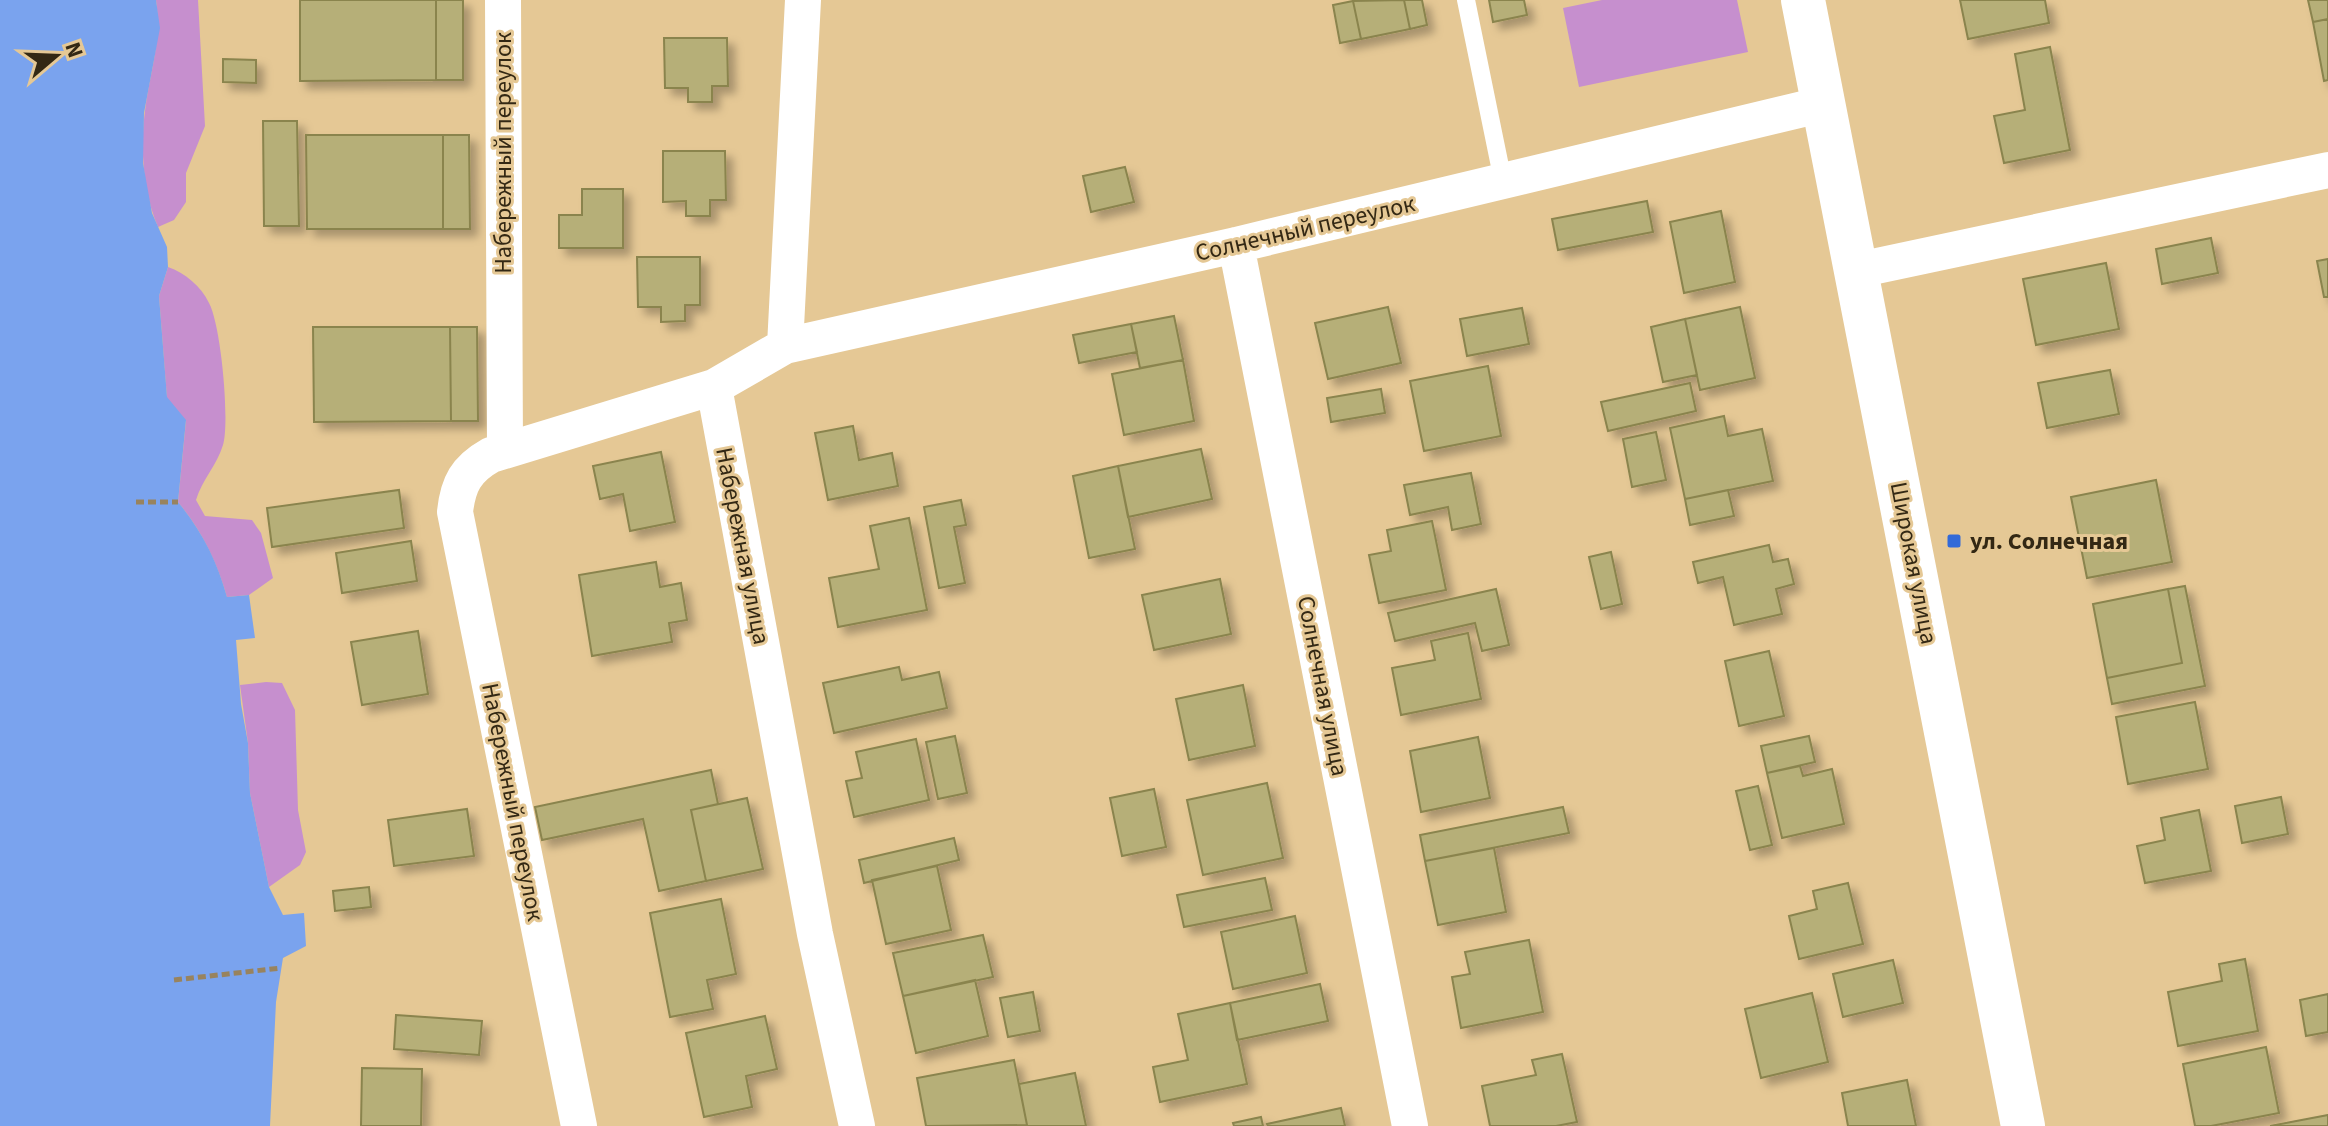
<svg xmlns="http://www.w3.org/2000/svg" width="2328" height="1126" viewBox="0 0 2328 1126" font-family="'Source Sans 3',sans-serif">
<defs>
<filter id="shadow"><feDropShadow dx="7" dy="7" stdDeviation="4" flood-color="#0004"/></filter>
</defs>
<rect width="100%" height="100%" fill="#e5c895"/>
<!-- green -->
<path fill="#c68fce" d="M156,0H198L205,126L186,173V202L174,220L158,227C143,192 140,148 145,111C150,70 162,42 156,0Z
M1602,0H1737L1748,52L1579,87L1563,8Z
M168,267C185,273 201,286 209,303C221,325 230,421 223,445C217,465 202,480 196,500L205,516L252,520L261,533L273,578L249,595L227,597C217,562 202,531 178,502L186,421L167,398L159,296Z
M266,682L282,683L295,710L298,810L306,852L300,865L269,887L250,793L248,743L240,685Z"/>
<!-- water -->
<path fill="#7aa3ee" d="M0,0H156L160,28L144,113L143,163L152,213L167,247L168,267L159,296L167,397L186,420L178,502C202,531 217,561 227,597L249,595L255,638L236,640L241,704L248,743L250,793L269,887L283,915L304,913L306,946L283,958L276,1002L270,1126H0Z"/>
<!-- building -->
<path fill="#b6af78" stroke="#8a844e" stroke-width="2" filter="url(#shadow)" d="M300,0H436V80L300,81Z
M436,0H463V80H436Z
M1404,0L1410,29L1361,39L1353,1Z
M1404,0H1422L1427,25L1410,29Z
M1489,0H1524L1527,15L1493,22Z
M1960,0H2045L2049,23L1968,39Z
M2308,0H2328V19L2313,22Z
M1353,1L1361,39L1340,43L1333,5Z
M2328,19V80L2324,81L2313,22Z
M664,38H727L728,86H712V102H688V88H665Z
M2050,47L2070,150L2004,163L1994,116L2025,110L2015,54Z
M223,59L256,60V83L223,82Z
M263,121H297L299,226H264Z
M306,135H443V229H307Z
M443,135H469L470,229H443Z
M663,151H725L726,200H710V216H686V201L663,202Z
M1125,167L1134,202L1091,212L1083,176Z
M582,189H623V248H559V215H582Z
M1647,201L1653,232L1558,250L1552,219Z
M1721,211L1735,282L1684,293L1670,222Z
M2211,238L2218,273L2162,284L2156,249Z
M637,257H700V305H685V321L661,322V307H638Z
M2328,259V297H2324L2317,261Z
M2106,263L2119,329L2036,345L2023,279Z
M1388,307L1401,363L1328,379L1315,323Z
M1740,307L1755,378L1700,390L1685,319Z
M1522,308L1529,344L1467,356L1460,319Z
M1174,316L1183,360L1140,368L1131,324Z
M1685,319L1697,375L1663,382L1651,327Z
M1131,324L1137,352L1079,363L1073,335Z
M313,327H450L451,421L314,422Z
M450,327H477L478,421H451Z
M1183,360L1194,421L1124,435L1112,374Z
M1488,366L1501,436L1424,451L1410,381Z
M2110,370L2119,414L2047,428L2038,383Z
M1690,383L1696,411L1608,431L1601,402Z
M1381,389L1385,413L1331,422L1327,398Z
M1724,416L1728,436L1762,429L1773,481L1685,499L1670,428Z
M853,426L859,460L892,453L898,486L828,500L815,433Z
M1656,432L1666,480L1632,487L1623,439Z
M1201,449L1212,499L1128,517L1118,466Z
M661,452L675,522L630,531L623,494L600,499L593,466Z
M1118,466L1135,549L1089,558L1073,476Z
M1471,473L1481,524L1452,530L1448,507L1410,515L1404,485Z
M2156,480L2172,562L2087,578L2071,497Z
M399,490L404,528L272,547L267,508Z
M1728,490L1734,516L1690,525L1685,499Z
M961,500L966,525L954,527L965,583L939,588L924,507Z
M909,518L927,610L838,627L829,578L879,569L870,526Z
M1432,521L1446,590L1379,603L1369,555L1391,551L1387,530Z
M411,541L417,581L342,593L336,553Z
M1769,545L1773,562L1788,559L1794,584L1776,589L1782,614L1734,625L1723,577L1698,583L1693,562Z
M1611,552L1622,604L1601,609L1589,557Z
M656,562L660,587L681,583L687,620L669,623L672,642L592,656L579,575Z
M1220,579L1231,634L1154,650L1142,595Z
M2185,586L2205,686L2112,704L2107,678L2182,663L2168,589Z
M1496,589L1509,645L1482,651L1475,623L1395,641L1388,613Z
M2168,589L2182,663L2107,678L2093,604Z
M418,631L428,694L362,705L351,642Z
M1468,633L1481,699L1401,715L1392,668L1435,660L1431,641Z
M1769,651L1784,716L1739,726L1725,661Z
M899,667L902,680L939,672L947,708L834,733L823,683Z
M1243,685L1255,746L1189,760L1176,699Z
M2195,702L2208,769L2128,784L2116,717Z
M955,736L967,793L938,799L926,742Z
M1809,736L1815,762L1767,773L1761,746Z
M1478,737L1490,798L1421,812L1410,751Z
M916,739L929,800L854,817L846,781L862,778L856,752Z
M1800,766L1803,776L1832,769L1844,824L1782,838L1767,773Z
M711,770L718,804L691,810L706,881L659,891L643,819L542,840L535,807Z
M1267,783L1283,858L1203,875L1187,800Z
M1758,786L1772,845L1750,850L1736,791Z
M1154,789L1166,847L1122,856L1110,798Z
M2281,797L2288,834L2242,843L2235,806Z
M747,798L763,869L706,881L691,810Z
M1563,807L1569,833L1425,861L1420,835Z
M467,809L474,856L394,866L388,820Z
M2199,810L2211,871L2145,883L2137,846L2165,840L2161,818Z
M954,838L959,860L864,883L859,860Z
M1494,848L1506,912L1438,925L1425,861Z
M937,866L951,930L886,944L872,880Z
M1265,878L1272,910L1184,927L1177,895Z
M1848,883L1863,944L1799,959L1789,916L1817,909L1813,891Z
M369,887L371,907L335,911L333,891Z
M721,899L736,974L707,980L713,1009L670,1017L650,913Z
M1295,916L1307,973L1233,989L1221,932Z
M983,935L993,977L903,996L893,953Z
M1529,940L1543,1012L1461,1028L1452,977L1470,974L1465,952Z
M2245,959L2258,1031L2178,1046L2168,992L2222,981L2219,964Z
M1893,960L1903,1003L1843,1017L1833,974Z
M975,980L988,1036L916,1053L903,996Z
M1320,984L1328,1021L1237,1040L1230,1003Z
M1033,992L1040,1031L1008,1037L1000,998Z
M1812,993L1828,1062L1761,1078L1745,1009Z
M2328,994V1032L2306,1036L2300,1000Z
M1230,1003L1247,1084L1160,1102L1153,1067L1188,1060L1178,1014Z
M396,1015L482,1021L479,1055L394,1049Z
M765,1016L777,1069L746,1076L752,1107L704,1117L686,1033Z
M2266,1047L2279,1113L2211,1126H2195L2183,1064Z
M1562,1054L1577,1122L1556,1126H1490L1482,1086L1536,1075L1532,1060Z
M1014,1060L1027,1125L926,1126L917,1078Z
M362,1068L422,1069L421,1126H361Z
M1075,1073L1086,1126H1021L1027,1125L1019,1084Z
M1907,1080L1916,1126H1848L1842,1093Z
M1341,1108L1345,1126H1268L1267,1124Z
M2328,1115V1126H2270Z
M1261,1117L1263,1126H1234L1233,1123Z"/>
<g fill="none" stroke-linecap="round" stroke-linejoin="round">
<!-- path -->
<path stroke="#98835e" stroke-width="5" stroke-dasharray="8 4" stroke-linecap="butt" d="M136,502H178
M174,980L281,968"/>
<!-- service -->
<path stroke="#fff" stroke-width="18" d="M1466,0L1503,181"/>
<!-- minor -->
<path stroke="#fff" stroke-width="36" d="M503,0L505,450
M803,0L785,346L714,387L815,934L857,1126
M1236,245L1410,1126
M1858,270L2328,170
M785,346L1236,245L1824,104
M579,1126L455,512C458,484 466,469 491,455L714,387"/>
<!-- tertiary -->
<path stroke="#fff" stroke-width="44" d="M1803,0L2023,1126"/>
</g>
<!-- markers -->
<rect fill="#326ad8" stroke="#e5c895" stroke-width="3" x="1946" y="533" width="16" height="16" rx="4"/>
<g text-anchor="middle" stroke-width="6" stroke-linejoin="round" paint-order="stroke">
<!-- street labels -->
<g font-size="24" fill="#332814" stroke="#e5c895">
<text transform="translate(503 153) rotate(-90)" y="8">Набережный переулок</text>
<text transform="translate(1305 228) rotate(-13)" y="8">Солнечный переулок</text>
<text transform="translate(743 546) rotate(79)" y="8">Набережная улица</text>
<text transform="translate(1914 563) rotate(79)" y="8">Широкая улица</text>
<text transform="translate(1323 686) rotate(79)" y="8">Солнечная улица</text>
<text transform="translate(513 802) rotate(79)" y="8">Набережный переулок</text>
</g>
<!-- poi labels -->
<g font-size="24" font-weight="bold" fill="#332814" stroke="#e5c895" text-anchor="start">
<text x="1970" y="549">ул. Солнечная</text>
</g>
</g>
<!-- north arrow -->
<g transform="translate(56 56) rotate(71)" stroke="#e5c895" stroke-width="6" paint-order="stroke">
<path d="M0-6L14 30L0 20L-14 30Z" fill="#332814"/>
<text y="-12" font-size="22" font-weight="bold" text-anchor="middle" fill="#332814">N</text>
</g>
</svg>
